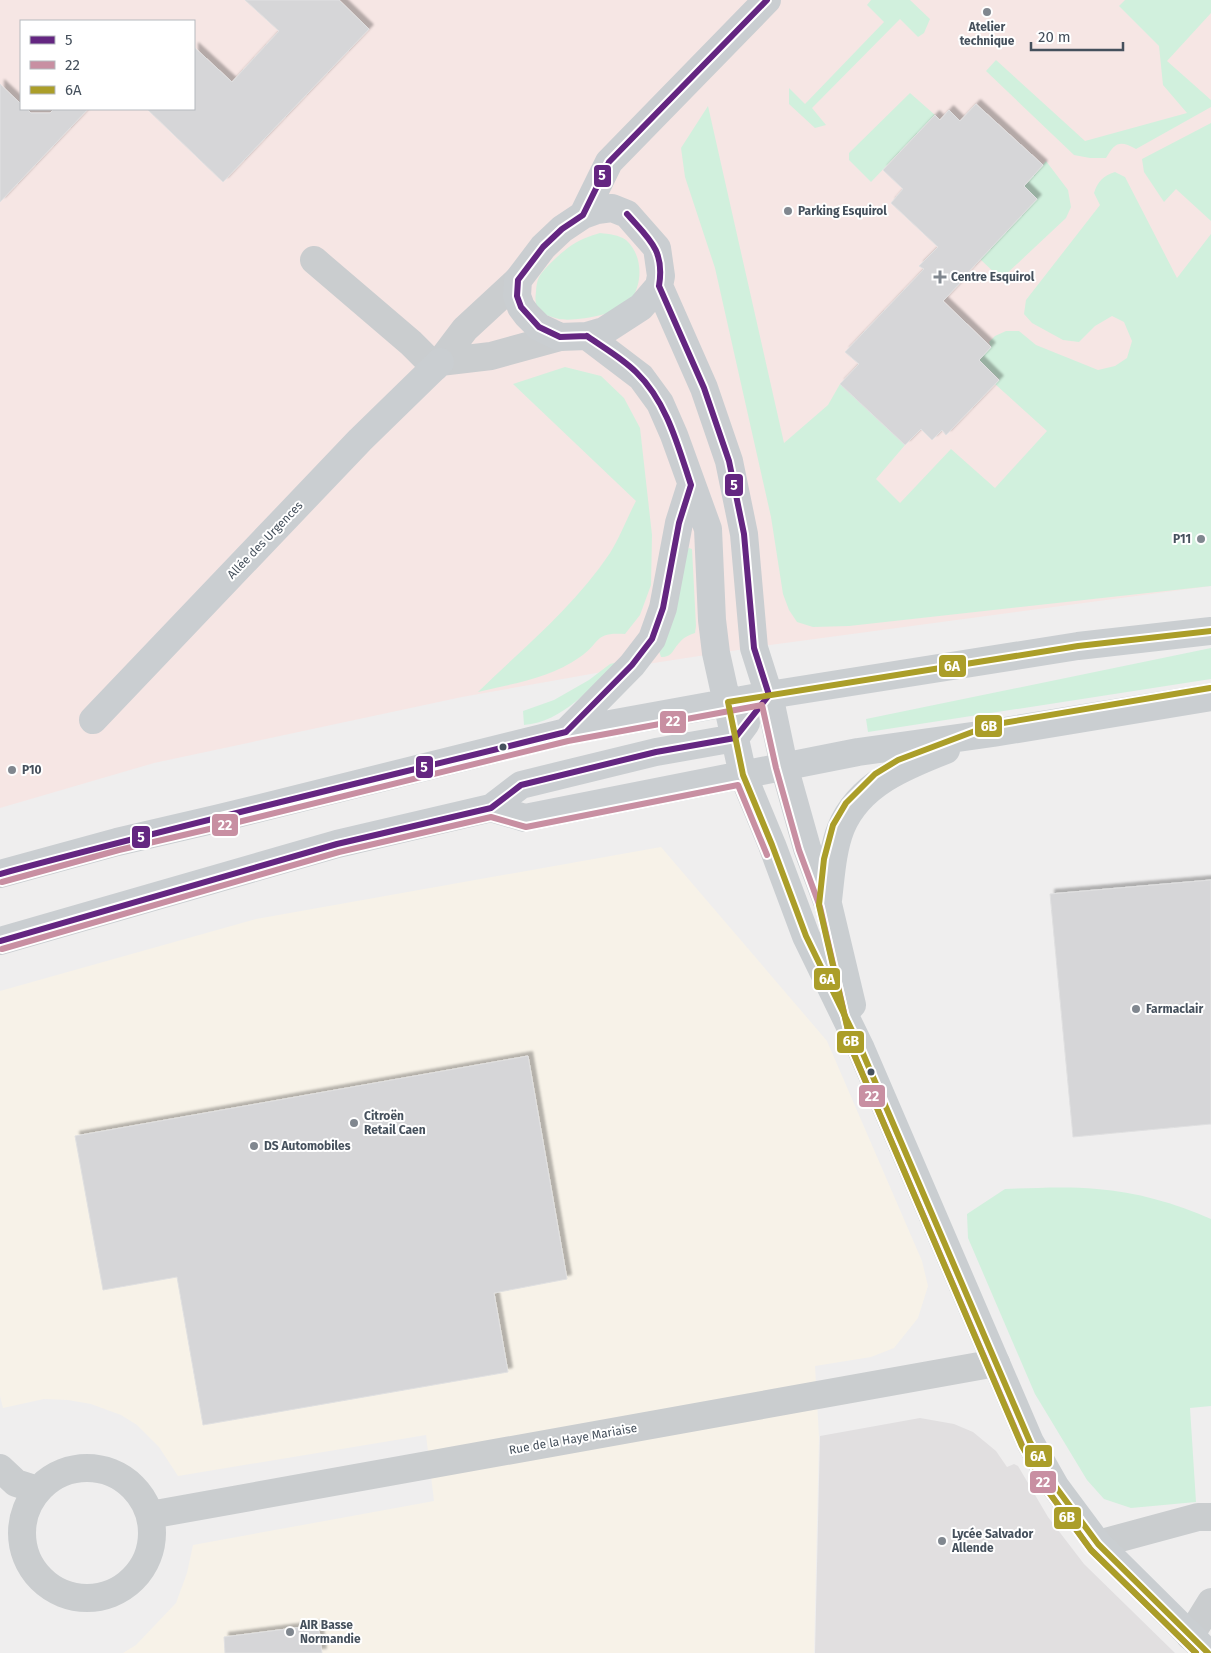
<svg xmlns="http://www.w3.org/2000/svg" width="1211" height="1653" viewBox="0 0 1211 1653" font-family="'Fira Sans',sans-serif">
<defs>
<filter id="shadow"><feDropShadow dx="4.5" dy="-4.5" stdDeviation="1" flood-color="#0004"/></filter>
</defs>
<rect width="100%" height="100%" fill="#efeeee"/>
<!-- commercial -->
<path fill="#f7f2e8" d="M661,847L827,1041L922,1261L928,1286L918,1318L894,1348L871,1357L815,1366L819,1437L814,1653H123L136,1645L176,1603L187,1573L193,1545L434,1501L426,1435L178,1476L159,1447L137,1425L121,1415L91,1404L68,1400L44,1399L3,1408L0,1396V991L256,919Z"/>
<!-- education -->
<path fill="#e1dfe0" d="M920,1418L954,1424L973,1432L996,1451L1007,1467L1014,1464L1018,1466L1048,1517L1084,1564L1175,1653H815L820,1436Z"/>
<!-- medical -->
<path fill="#f6e6e4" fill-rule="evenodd" d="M0,0H1211V586L770,645L647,664L462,697L154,763L0,808ZM21,21H194V109H21Z"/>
<!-- green -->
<path fill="#d1f0dd" d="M871,0H910L930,19L924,33L918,37L900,19L812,108L826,125L815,128L789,104V88L805,104L884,22L867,5Z
M1125,0H1211V13L1167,61L1211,100V107L1136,149C1120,140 1115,142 1106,158H1090L1074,155L986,71L996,60L1085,141L1187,113L1163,85L1159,46L1119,6Z
M910,93L935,115L871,182L849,160V153Z
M708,106L784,443L828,405L840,384L905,445L876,479L900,503L951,449L995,488L1047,431L995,384L999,379L979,360L991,347L989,342L995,336L1006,331H1019L1036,345L1098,370L1115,366L1127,358L1132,341L1124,322L1112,316L1095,326L1079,342L1063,340L1032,323L1024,314L1026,300L1100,205L1094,193C1098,181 1103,176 1115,172L1125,177L1177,278L1211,234V586L849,626L813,627L797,622L789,610L783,594L771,517L715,268L685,177L681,148Z
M1211,123V221L1176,189L1164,202L1144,172L1142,159Z
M1046,161L1068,190L1071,207L1066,218L1001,279L980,259L1024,186Z
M600,233C609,234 619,235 626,240C643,255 643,283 631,300C622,314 575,322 559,319C542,315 533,310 536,292C536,287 537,281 539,277C544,268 561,253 569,247C579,240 589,236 600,233Z
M565,367L601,376L624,398L640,428L652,535L651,585L640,615L625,634C593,632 602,642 580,657C549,679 514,683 478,692C524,647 574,607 610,553C620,537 627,518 636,501L513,384Z
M689,548L692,549L696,626L695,633C689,635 684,637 680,642C672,650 673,657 661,657L659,651L684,553Z
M1211,648V679L868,732L866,719Z
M618,662C591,687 563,722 524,725L523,711L554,700L589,680L610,664Z
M1005,1189C1035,1188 1067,1186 1097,1189C1136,1192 1175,1203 1211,1219V1406L1190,1408L1196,1502L1131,1508L1104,1499L1087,1480L1035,1394L968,1238L967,1214Z"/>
<!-- building -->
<path fill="#d6d6d8" stroke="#e0e0e1" filter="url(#shadow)" d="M245,0H339L369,29L223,182L147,109H194V47L232,82L279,31Z
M0,84L21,104V109H27L31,113H50L54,109H88L0,202Z
M976,104L1043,165L1024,186L1037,199L959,282L960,283L943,301L991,347L979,360L999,380L946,435L942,430L932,440L921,429L905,445L840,384L859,364L845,352L924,269L919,266L938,247L891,203L903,189L883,170L935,115L940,120L949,110L960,121Z
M1211,880V1124L1073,1137L1050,894Z
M528,1056L567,1279L494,1293L508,1372L203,1425L177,1277L103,1290L75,1136Z
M318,1625L322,1653H225L224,1637Z"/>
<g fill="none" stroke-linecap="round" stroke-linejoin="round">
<!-- street -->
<path stroke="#cacdcf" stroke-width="28" d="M314,260L411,343L435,367
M440,362L491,356L560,337
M440,362L465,329L518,280
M0,1468L16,1483L38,1490
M22 1533a65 65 0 1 1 130 0a65 65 0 1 1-130 0Z
M150,1515L996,1363
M1098,1544L1198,1517H1211
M1190,1636L1211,1602"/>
<!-- secondary -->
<path stroke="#caced1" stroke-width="28" d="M612,208L627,214L657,248L661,276L659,286L641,307L604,331L587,336L560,337L539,327L527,315L521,307L517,296L518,280L543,247L562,229L583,215L597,210Z
M583,215L609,162L767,0
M659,286L704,388L729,461L744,534L754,648L769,695L784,766L807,848L828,904L852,1005
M587,336L641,377L660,403L674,435L708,529L712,620L716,653L743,775L772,845L806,936L861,1049L1030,1442L1055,1486L1098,1544L1208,1653
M93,720L360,440L440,362
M566,732L632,665L652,639L663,608L679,523L691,485
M491,808L525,818L858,752L993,733L1211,697
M0,874L117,842L216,819L566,732L769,695L1078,646L1211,631
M828,900C831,876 832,851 841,828C859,784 905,766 946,750
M0,941L337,844L491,808L521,785L656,752L735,738L746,723"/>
<defs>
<path id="bus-1" d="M627,214C649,239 665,250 659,286
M659,286L704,388L729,461L744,534L754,648L769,695
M587,336L560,337L539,327L521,307L517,296L518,280L543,247L562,229L583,215L609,162L767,0
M587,336C604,348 622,358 636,372C667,402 678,446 691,485
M566,732L632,665L652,639L663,608L679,523L691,485
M0,874C188,823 377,779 566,732
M0,941L337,844L491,808L521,785L656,752L735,738L769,695"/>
<path id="bus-2" d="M2,882L119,850L218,827L568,741L762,705L776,768L799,850L820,907L853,1052L1022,1445L1048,1491L1091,1550L1196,1653
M2,949L339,852L491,817L526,827L738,785L767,855"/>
<path id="bus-3" d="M1208,1653L1098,1544L1055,1486L1030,1442L861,1049L806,936L772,845L743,775L728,702L1078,646L1211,631"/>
<path id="bus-4" d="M1196,1653L1091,1550L1048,1491L1022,1446L853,1052L819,905L824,859L833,825L846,803L875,774L898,760L991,725L1210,688"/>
</defs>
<!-- bus-1 casing -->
<use href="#bus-1" stroke="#fff" stroke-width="10"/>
<!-- bus-2 casing -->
<use href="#bus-2" stroke="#fff" stroke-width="10"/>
<!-- bus-3 casing -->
<use href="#bus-3" stroke="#fff" stroke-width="10"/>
<!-- bus-4 casing -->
<use href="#bus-4" stroke="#fff" stroke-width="10"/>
<!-- bus-1 -->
<use href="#bus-1" stroke="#642681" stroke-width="6"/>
<!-- bus-2 -->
<use href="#bus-2" stroke="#c88fa2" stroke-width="6"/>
<!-- bus-3 -->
<use href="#bus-3" stroke="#ab9e29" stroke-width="6"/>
<!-- bus-4 -->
<use href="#bus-4" stroke="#ab9e29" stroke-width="6"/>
</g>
<!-- markers -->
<g fill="#80878f" stroke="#fff" stroke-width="2">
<circle cx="987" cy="12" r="5"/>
<circle cx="788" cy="211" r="5"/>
<path d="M937.5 269.5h5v5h5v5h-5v5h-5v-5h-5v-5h5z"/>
<circle cx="1201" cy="539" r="5"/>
<circle cx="12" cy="770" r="5"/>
<circle cx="1136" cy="1009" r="5"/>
<circle cx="354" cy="1123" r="5"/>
<circle cx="254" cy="1146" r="5"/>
<circle cx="942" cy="1541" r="5"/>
<circle cx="290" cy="1632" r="5"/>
</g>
<g fill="#45505c" stroke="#fff" stroke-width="2">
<circle cx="503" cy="747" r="4.5"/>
<circle cx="871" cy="1072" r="4.5"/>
</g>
<g text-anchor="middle" stroke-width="4" stroke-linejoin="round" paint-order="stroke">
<!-- poi labels -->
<g font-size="12" font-weight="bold" fill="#45505c" stroke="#fff" text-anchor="start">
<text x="987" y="31" text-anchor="middle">Atelier<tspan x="987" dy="14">technique</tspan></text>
<text x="798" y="215">Parking Esquirol</text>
<text x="951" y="281">Centre Esquirol</text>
<text x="1191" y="543" text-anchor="end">P11</text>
<text x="22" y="774">P10</text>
<text x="1146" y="1013">Farmaclair</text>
<text x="364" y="1120">Citroën<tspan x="364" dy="14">Retail Caen</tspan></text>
<text x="264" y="1150">DS Automobiles</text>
<text x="952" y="1538">Lycée Salvador<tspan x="952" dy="14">Allende</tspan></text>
<text x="300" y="1629">AIR Basse<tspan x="300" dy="14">Normandie</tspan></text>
</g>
<!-- street labels -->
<g font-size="12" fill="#45505c" stroke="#fff">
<text transform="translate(265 540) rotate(-46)" y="4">Allée des Urgences</text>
<text transform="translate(573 1439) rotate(-10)" y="4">Rue de la Haye Mariaise</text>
</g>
</g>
<g stroke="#fff" stroke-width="2">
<rect x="593" y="164" width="19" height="24" rx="5" fill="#642681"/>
<rect x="724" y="473" width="20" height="24" rx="5" fill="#642681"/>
<rect x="938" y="654" width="29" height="24" rx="5" fill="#ab9e29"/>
<rect x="659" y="710" width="28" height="24" rx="5" fill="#c88fa2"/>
<rect x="974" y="714" width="29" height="24" rx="5" fill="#ab9e29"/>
<rect x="415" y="755" width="19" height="24" rx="5" fill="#642681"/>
<rect x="211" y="813" width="28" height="24" rx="5" fill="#c88fa2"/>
<rect x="131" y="825" width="20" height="24" rx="5" fill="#642681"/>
<rect x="813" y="967" width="28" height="24" rx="5" fill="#ab9e29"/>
<rect x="836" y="1030" width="29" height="24" rx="5" fill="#ab9e29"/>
<rect x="858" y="1084" width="28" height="24" rx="5" fill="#c88fa2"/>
<rect x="1024" y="1444" width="29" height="24" rx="5" fill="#ab9e29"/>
<rect x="1029" y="1470" width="28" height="24" rx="5" fill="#c88fa2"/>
<rect x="1053" y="1506" width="29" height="24" rx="5" fill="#ab9e29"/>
</g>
<g font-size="14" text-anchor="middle" font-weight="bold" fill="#fff">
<text x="602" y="180">5</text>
<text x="734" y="490">5</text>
<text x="952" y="671">6A</text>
<text x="673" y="726">22</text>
<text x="989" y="731">6B</text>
<text x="424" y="772">5</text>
<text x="225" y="830">22</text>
<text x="141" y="842">5</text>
<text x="827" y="984">6A</text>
<text x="851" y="1046">6B</text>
<text x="872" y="1101">22</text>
<text x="1038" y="1461">6A</text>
<text x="1043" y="1487">22</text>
<text x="1067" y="1522">6B</text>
</g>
<!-- legend -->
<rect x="20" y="20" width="175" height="90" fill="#ffffff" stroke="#b5b9be"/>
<rect x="30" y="36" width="25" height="8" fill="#642681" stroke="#b5b9be"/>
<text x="65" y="45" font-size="15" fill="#45505c">5</text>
<rect x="30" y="61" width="25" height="8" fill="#c88fa2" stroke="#b5b9be"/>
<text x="65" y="70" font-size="15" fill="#45505c">22</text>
<rect x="30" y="86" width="25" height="8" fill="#ab9e29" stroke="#b5b9be"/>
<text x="65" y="95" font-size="15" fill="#45505c">6A</text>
<!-- scale -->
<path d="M1031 42v8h92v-8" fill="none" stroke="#45505c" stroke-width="2.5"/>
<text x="1038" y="42" font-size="15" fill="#45505c" stroke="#ffffff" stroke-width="4" paint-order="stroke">20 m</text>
</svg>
